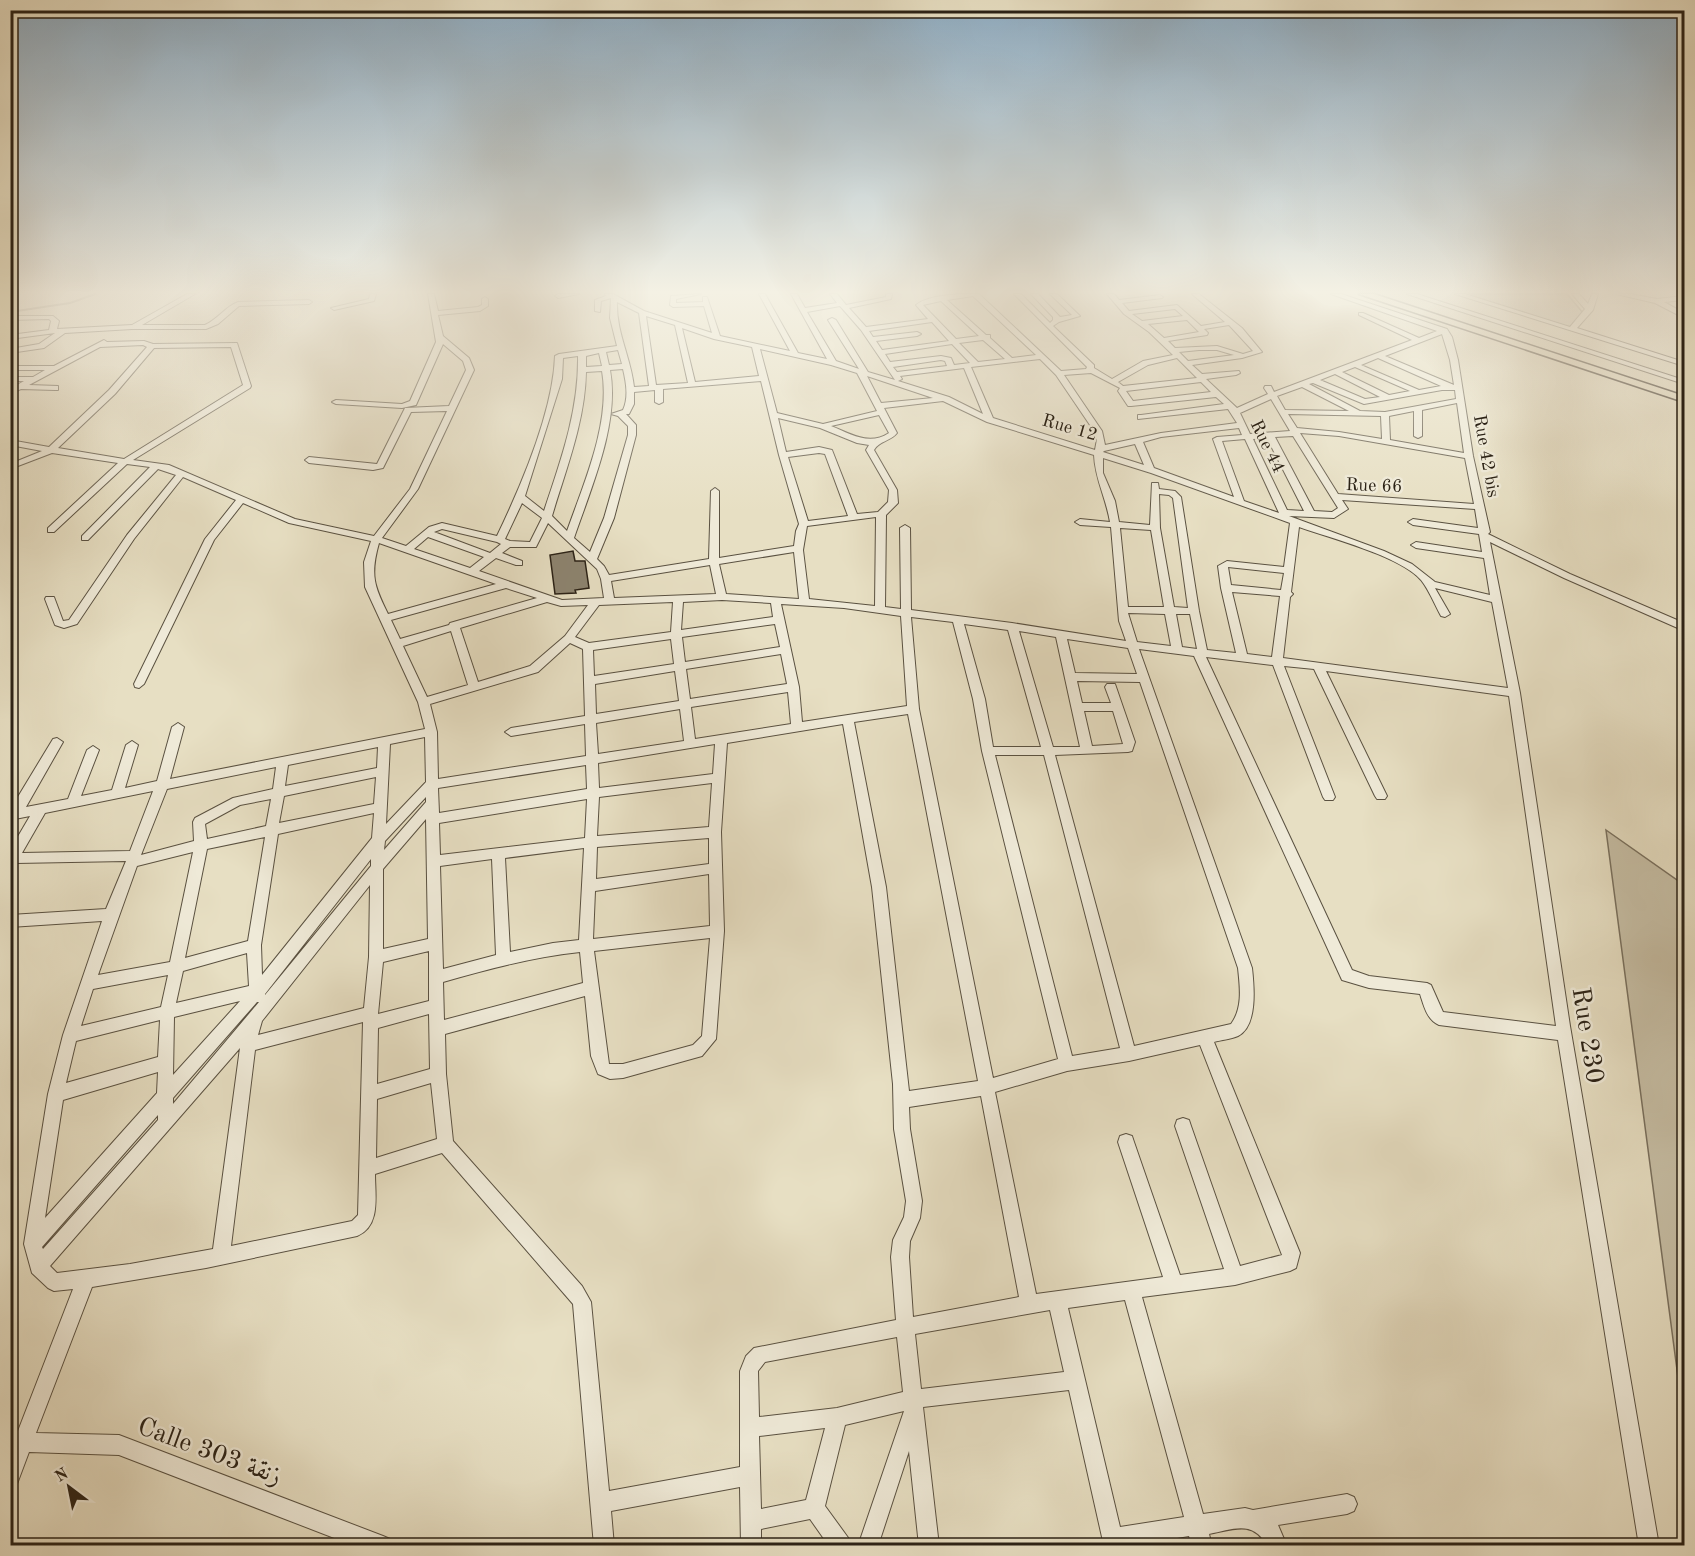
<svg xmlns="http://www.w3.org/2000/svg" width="1695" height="1556" viewBox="0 0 1695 1556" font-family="'Old Standard TT',Amiri,serif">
<rect width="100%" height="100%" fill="#e7dfc3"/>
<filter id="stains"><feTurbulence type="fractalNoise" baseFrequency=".00333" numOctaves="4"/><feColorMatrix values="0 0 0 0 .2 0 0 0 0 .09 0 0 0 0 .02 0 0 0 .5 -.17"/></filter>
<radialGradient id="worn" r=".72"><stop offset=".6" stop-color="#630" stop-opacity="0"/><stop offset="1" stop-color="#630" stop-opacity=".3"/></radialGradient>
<!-- green -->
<path fill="#c7bfa6" stroke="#79705e" stroke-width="1.5" d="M1469,294H1567L1584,314L1571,329L1467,297Z
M1606,830L1684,885V1423Z"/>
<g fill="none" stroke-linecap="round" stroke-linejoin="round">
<!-- stream -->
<path stroke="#756d5a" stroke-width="2" d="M10,312L70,303L95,294"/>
</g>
<!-- building -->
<path fill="#8d8470" stroke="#2b2216" stroke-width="1.5" d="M573,551L575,561H585L589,588L575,590L576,593L555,594L550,555Z"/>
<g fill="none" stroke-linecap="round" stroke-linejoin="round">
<defs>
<path id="minor" d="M187,294H195L142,325H205C218,319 225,307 238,302L309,300L312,302L309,304L239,306L218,324L206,329H132L65,333L44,348L10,353V349L39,344L55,333L10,339V335L49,330L51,321L49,319L10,320V316H53L59,321L57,329L132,325Z
M370,294H376L374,301L334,310L331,308L369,299Z
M428,294H434L438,311L478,307L482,305V299L485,297L488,299V306L480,311L438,315L443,336L469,358L474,370L418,489L382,538L406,546L429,527L442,523L497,536C521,486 553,412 555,356L559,354L617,346L610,318L611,298L601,301L600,312L595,311V300L606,296L605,294H613L644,311L712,333L704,306L673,307L670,305L671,296L701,294L676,299V303L703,302V297H707L720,336L790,351L759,294H765L798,353L827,359L791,294H797L805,308L837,303L830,294H837L846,305L886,297V294H892L891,299L849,308L866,327L928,319L916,305C929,294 962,294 979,294L1061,371L1086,369L1087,367L1014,294H1021L1050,323L1053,320V317L1031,294H1038L1060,317L1072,315L1050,294H1057L1080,316L1059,322L1053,326L1094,365V368L1112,379L1143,361L1173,355L1149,332L1124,314L1107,294H1114L1119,300L1160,295L1163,297L1162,298L1122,303L1129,311L1177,305L1201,326L1225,322L1192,294H1199L1242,328L1262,352L1242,358L1192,365L1202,374L1239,371L1240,373L1236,375L1206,379L1237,408L1268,394L1264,388L1265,386H1271L1274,392L1412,340L1359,315V313H1363L1419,338L1437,331L1331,294H1341L1447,329L1452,337L1458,360L1473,456L1490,532L1488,534L1570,574L1684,623V630L1680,629L1564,578L1490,542L1520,693L1570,1026L1659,1546H1639L1558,1040L1439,1025C1427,1020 1424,1006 1420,994L1369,988L1342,980L1194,656L1139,649L1252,968C1254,986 1258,1026 1238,1036C1231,1039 1221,1040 1214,1042L1300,1253L1296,1268L1290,1271L1235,1285L1142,1297L1203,1514L1245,1508L1253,1510L1347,1494L1354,1497L1357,1504L1354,1511L1347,1514L1278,1525L1287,1546H1267C1253,1519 1232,1530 1209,1534L1212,1546H1192L1189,1536L1129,1546H1104L1069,1390L923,1407L939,1546H919L909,1451L878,1546H858L904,1411L845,1425L825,1506L849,1539L852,1546H829L810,1519L761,1529V1546H741L740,1487L611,1511L614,1546H594L573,1304L442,1153L375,1174C375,1196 381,1226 357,1236L206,1268L92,1287L36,1433L119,1435L383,1536L390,1539L393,1546H355L119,1455L29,1452L17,1484L10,1487V1430L18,1431L73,1289L54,1291L48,1288L32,1273L24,1244L48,1094L63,1035L102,921L10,927V915L106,909L126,861L16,863L10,867V850L30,816L10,820V810L53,739L57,738L63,742L26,807L68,799L87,750L93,746L99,750L81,796L112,790L126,745L132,741L138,745L125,788L157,781L172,727L178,723L184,727L170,779L425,729L418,702L365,587L364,562L371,541L289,523L243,503L214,540L144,684L139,688L135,687L134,684L205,539L236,500L183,477L134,539L77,624L64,628L55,625L45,599L46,597H54L63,621L69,620L127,535L176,475L158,469L88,540H82V536L150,467L127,464L54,532H48V528L118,463L52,453L10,469V464L42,451L10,445V440L49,447L109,390L147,347L143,345L100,347L29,385L58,386V390H55L21,389L10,394V389L24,381H10V377H33L45,370H10V366H54L104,340L107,342L144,341L153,344L237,343L251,386L250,388L133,460L169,465L295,519L374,536L410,489L447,411L411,412L383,468L373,470L309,463L305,460L309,457L377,464L405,408L449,406L466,370L463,361L443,344L416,405L402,408L336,404L332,402L336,400L402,404L410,401L436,342ZM973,296L1036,355L1012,358L990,338V335H986L947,300ZM941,301L979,336L956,339L923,305ZM617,302L639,313L649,386L634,387C631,358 616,332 617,302ZM840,306L861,330L895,380L868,372L836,320L832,318L828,320L859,369L836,361L807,312ZM1175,309L1183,316L1142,321L1132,314ZM646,316L675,325L688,383L656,385ZM1187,320L1199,332L1164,338L1148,324ZM932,322L949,341L882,350L876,341L917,336L921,334L917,332L873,337L869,331ZM1229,325L1253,351L1243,354L1217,346L1175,348L1168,341L1207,335L1208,333L1204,329ZM682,328L714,339L752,347L759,376L695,382ZM1442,334L1450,360L1454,385L1385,356ZM983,340L1005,359L978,362L959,343ZM952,344L970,363L954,365L951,358L941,356L890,362L885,354ZM231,347L243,385L124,459L58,448L115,394L154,348ZM760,349L831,365L857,373L877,411L823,424L777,413ZM618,350L622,364L609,365L606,352ZM1199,350H1217L1234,355L1188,361L1179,352ZM599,353L602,366L586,367V356ZM578,356C579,410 561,460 544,511L525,496L562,379L563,358ZM1177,358L1197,378L1123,386L1118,382L1148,365ZM1378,358L1441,386L1419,390L1361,365ZM1040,359L1056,375L1094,431L1097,439L1095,450L993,418L971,367ZM941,360L945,361L947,366L897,372L893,367ZM1355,367L1410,391L1389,395L1342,372ZM964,368L983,414L949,397L898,381L902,379L900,376ZM623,369C626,382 629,397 623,410L611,414L618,416L628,426V435L604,518L590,552L574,538C591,488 620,423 610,370ZM602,371C611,422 584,483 567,531L552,516C566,469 585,422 586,372ZM1091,373L1120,388L1118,391L1128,406H1131L1216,397L1224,404L1141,415H1138V419L1228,409L1237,423L1161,433L1105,445L1102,431L1064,375ZM1335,374L1380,397L1365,399L1320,380ZM867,376L933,398L881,403ZM761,381L779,455L799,524L796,531L794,546L719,558V491L715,488L711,491L709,559L609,575L604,566L597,559L614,518L636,435V425L626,414H629L634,404V392L655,390V402L659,404L663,402V389ZM1201,382L1211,392L1133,401L1126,391ZM1313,383L1364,404L1442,390H1455L1456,399L1385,412L1360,411L1309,384ZM1302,387L1349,411L1285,410L1277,396ZM1271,399L1290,431L1250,434L1240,413ZM943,401L987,422L1094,455C1095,479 1106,498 1110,522L1080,519L1075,522L1080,525L1111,527L1119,621L1126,641L1012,623L911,610L910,528L905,525L900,528L901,609L885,607L886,515L898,503L897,490L874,450C879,441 891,441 897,433L884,408ZM1457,403L1464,453L1390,440L1389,416L1414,411V436L1418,438L1422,436V410ZM1288,414L1381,416L1382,439L1339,432L1297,428ZM879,415L889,433C869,446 851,434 831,426ZM778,418L820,428L857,443L869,445L866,450L889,490L888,502L878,512L857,514L832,450L819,447L786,452ZM1239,428L1242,435L1217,437L1213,439L1234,497L1154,468L1143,442L1161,437ZM1300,433L1339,436L1465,458L1474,504L1338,494ZM1293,436L1338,508L1332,512L1314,511L1275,437ZM1267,438L1304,511L1287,510L1253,439ZM1245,439L1279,513L1244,501L1222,441ZM1135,444L1144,465L1103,452L1104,451ZM819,453L825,454L848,516L808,521L788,457ZM1103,458L1151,473L1290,523L1284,567L1227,561L1218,566L1221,588L1236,653L1207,650L1199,611L1181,497L1175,491L1159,489L1158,483H1152L1150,525L1119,522L1115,501L1103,473ZM1159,494L1169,495L1173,498L1188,608L1174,607L1160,528ZM1342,500L1475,509L1478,528L1413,519L1408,522L1413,525L1479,534L1482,552L1416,542L1411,545L1416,548L1484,558L1490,595L1435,582L1412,564L1384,551L1289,516L1334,518L1348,509ZM522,503L542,518L530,542L510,541L505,539ZM876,517L875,606L809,599L803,550L807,526ZM548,523L597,569L601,579L604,598L562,600L479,571L496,558L516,565H522V561L502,553L510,547H536ZM1299,527C1330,538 1400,556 1421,580C1429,590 1435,605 1441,616L1445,617L1450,614L1435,588L1492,602L1508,688L1283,658L1290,597L1293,594L1291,592ZM1120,528L1151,530L1164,607H1128ZM442,529L497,542L501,544L490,553L434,532ZM428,537L484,557L470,568L414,549ZM379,543L496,584L388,614C374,586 370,575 379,543ZM794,552L799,599L726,594L719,564ZM710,565L716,594L614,598L611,581ZM1228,567L1284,573L1281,590L1231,585ZM506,588L537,598L450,623L449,625L400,639L391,620ZM1232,592L1280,596L1272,657L1247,654ZM722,600L771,603L773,617L681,630L683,602ZM547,602L561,606L588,605L565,636L530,666L478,682L460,628ZM673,602L671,632L589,643L575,637L599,605ZM781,604L844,608L901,616L907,706L802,722L799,687ZM1128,613L1165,614L1171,646L1137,642ZM1176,614H1190L1197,649L1182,647ZM911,617L953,622L973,699L982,751L1058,1059L993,1078L919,709ZM775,624L780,647L685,662L682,637ZM964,624L1008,630L1041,747H993L985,699ZM451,631L468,685L427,697L403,646ZM1019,631L1056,637L1080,747H1053ZM671,639L674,664L594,676L593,650ZM1067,639L1128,648L1137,674L1075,673ZM570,643L583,649L585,716L511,728L505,732L511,736L585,724L586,756L438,779L437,732L430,704L538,672ZM781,654L787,684L690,699L686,669ZM1206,657L1273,665L1323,797L1325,800H1333L1335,797L1284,666L1314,669L1375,796L1377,799H1385L1387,796L1326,671L1509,696L1556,1026L1443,1012L1431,985L1427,983L1369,976L1352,970ZM675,671L679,701L596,714L595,684ZM1077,681L1140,682L1238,968C1240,987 1243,1008 1231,1024L1134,1046L1055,755L1128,752L1132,751L1135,742L1115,684H1107L1105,687L1111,703H1082ZM788,692L791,724L695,739L691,707ZM680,709L684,741L598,754L596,723ZM1084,711H1113L1123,744L1092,746ZM908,714L978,1081L909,1091L886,887L854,722ZM843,724L872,887L893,1084L894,1129L906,1201L904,1217L893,1240L891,1257L896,1320L754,1348L746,1356L740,1371V1467L609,1491L591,1302L582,1286L453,1141L446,1074L445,1034L585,996L591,1056L598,1074L610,1079L623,1078L702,1056L716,1039L724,931L721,832L727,743ZM425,737L426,782L386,824L390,744ZM715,744L713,774L599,788L598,763ZM378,747L377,768L285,786L288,765ZM995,755H1044L1120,1048L1072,1056ZM586,765L587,789L439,813L438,788ZM276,767L273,789L233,798L195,818L193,822L194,841L141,855L167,789ZM376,777L374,804L279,823L284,796ZM712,783L709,827L597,836L599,797ZM153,791L130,851L22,853L45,813ZM426,797V802L384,850L385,841ZM271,799L266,826L207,839L205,824L240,805ZM587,799L585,838L440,855L439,823ZM374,813L372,838L262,975L261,945L278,834ZM426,819L428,939L383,949V869ZM265,837L248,941L185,958L207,849ZM709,838V864L596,879L597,847ZM584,848L579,940L553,943L510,952L505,858ZM193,852L170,962L98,975L137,866ZM371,859V866L265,995V994ZM492,859L496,955L443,969L440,866ZM709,874L710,926L593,939L595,891ZM370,885L369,957L364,1008L258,1035L262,1021ZM710,938L702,1036L693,1045L623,1064H609L594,951ZM429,951V1001L378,1014L383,962ZM580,952L583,983L444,1020L443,982C488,969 533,957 580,952ZM247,953L249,986L176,1003L183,971ZM168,975L161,1007L81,1026L93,989ZM240,1001L173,1075L174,1017ZM257,1002H259L173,1104V1098ZM429,1014L430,1069L377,1084L378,1028ZM160,1020L158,1057L66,1083L76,1041ZM363,1022L358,1215L352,1221L231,1246L255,1050ZM1200,1045L1282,1255L1240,1266L1191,1126L1189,1120L1183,1118L1177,1120L1175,1126L1224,1269L1180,1275L1134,1142L1132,1136L1126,1134L1120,1136L1118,1142L1163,1277L1036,1294L995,1092L1067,1071L1129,1061ZM240,1048L213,1249L130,1264L57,1273L50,1266ZM158,1072L157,1093L45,1218L63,1100ZM431,1083L437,1139L376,1158L377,1099ZM981,1096L1019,1297L913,1317L909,1257L910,1241L920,1218L922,1201L910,1129L909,1107ZM158,1115V1120L43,1249L42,1247ZM1125,1300L1184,1517L1120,1527L1068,1308ZM1050,1310L1064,1372L921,1389L915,1334ZM897,1337L903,1392L837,1408L759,1417L758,1371L765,1362ZM825,1428L806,1500L761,1509L759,1436Z
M579,294L558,298L555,296L558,294Z
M1407,294H1417L1684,380V384Z
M1455,294H1465L1570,327L1585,309L1572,294H1579L1588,304L1592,294H1598L1593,310L1577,328L1684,362V366Z
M1616,294H1630L1657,299L1684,296V300L1664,302L1684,313V318L1655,303Z"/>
<path id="major" d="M1359,294H1374L1684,396V402Z"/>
</defs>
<!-- minor casing -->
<use href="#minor" stroke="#5a5141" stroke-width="2"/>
<!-- major casing -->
<use href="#major" stroke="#2b2216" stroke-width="3"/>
<!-- minor -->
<use href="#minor" fill="#efead8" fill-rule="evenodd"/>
<!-- major -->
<use href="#major" fill="#e7dfc3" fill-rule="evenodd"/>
</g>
<!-- sky -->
<linearGradient id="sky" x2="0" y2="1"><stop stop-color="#8eacc2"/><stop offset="0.57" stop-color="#f4f1e4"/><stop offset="1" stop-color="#f4f1e4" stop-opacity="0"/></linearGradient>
<rect width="1695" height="512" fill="url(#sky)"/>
<g text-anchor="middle" stroke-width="5" stroke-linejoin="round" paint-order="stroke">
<!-- far-street labels -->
<g font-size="18" fill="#2b2216" stroke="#efead8">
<text transform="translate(1070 427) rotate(16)" y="6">Rue 12</text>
<text transform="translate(1268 446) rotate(64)" y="6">Rue 44</text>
<text transform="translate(1487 456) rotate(80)" y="6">Rue 42 bis</text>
<text transform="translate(1374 485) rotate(2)" y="6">Rue 66</text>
</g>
<!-- near-street labels -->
<g font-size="26" fill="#2b2216" stroke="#efead8">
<text transform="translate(1589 1035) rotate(81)" y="9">Rue 230</text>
<text transform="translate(210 1450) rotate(20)" y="9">Calle 303 زنقة</text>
</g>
</g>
<!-- margin -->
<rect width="1695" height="1556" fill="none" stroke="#e7dfc3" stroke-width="36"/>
<rect x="12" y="12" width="1671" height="1532" fill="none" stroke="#2b2216" stroke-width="3"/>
<rect x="18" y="18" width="1659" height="1520" fill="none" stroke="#2b2216" stroke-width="1.5"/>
<!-- north arrow -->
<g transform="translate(69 1487) rotate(328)" stroke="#efead8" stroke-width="4.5" paint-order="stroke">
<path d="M0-4.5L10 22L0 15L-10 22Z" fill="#2b2216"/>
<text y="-9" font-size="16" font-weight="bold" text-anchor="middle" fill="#2b2216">N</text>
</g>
<rect width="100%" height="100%" filter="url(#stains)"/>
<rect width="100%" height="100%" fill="url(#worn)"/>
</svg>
